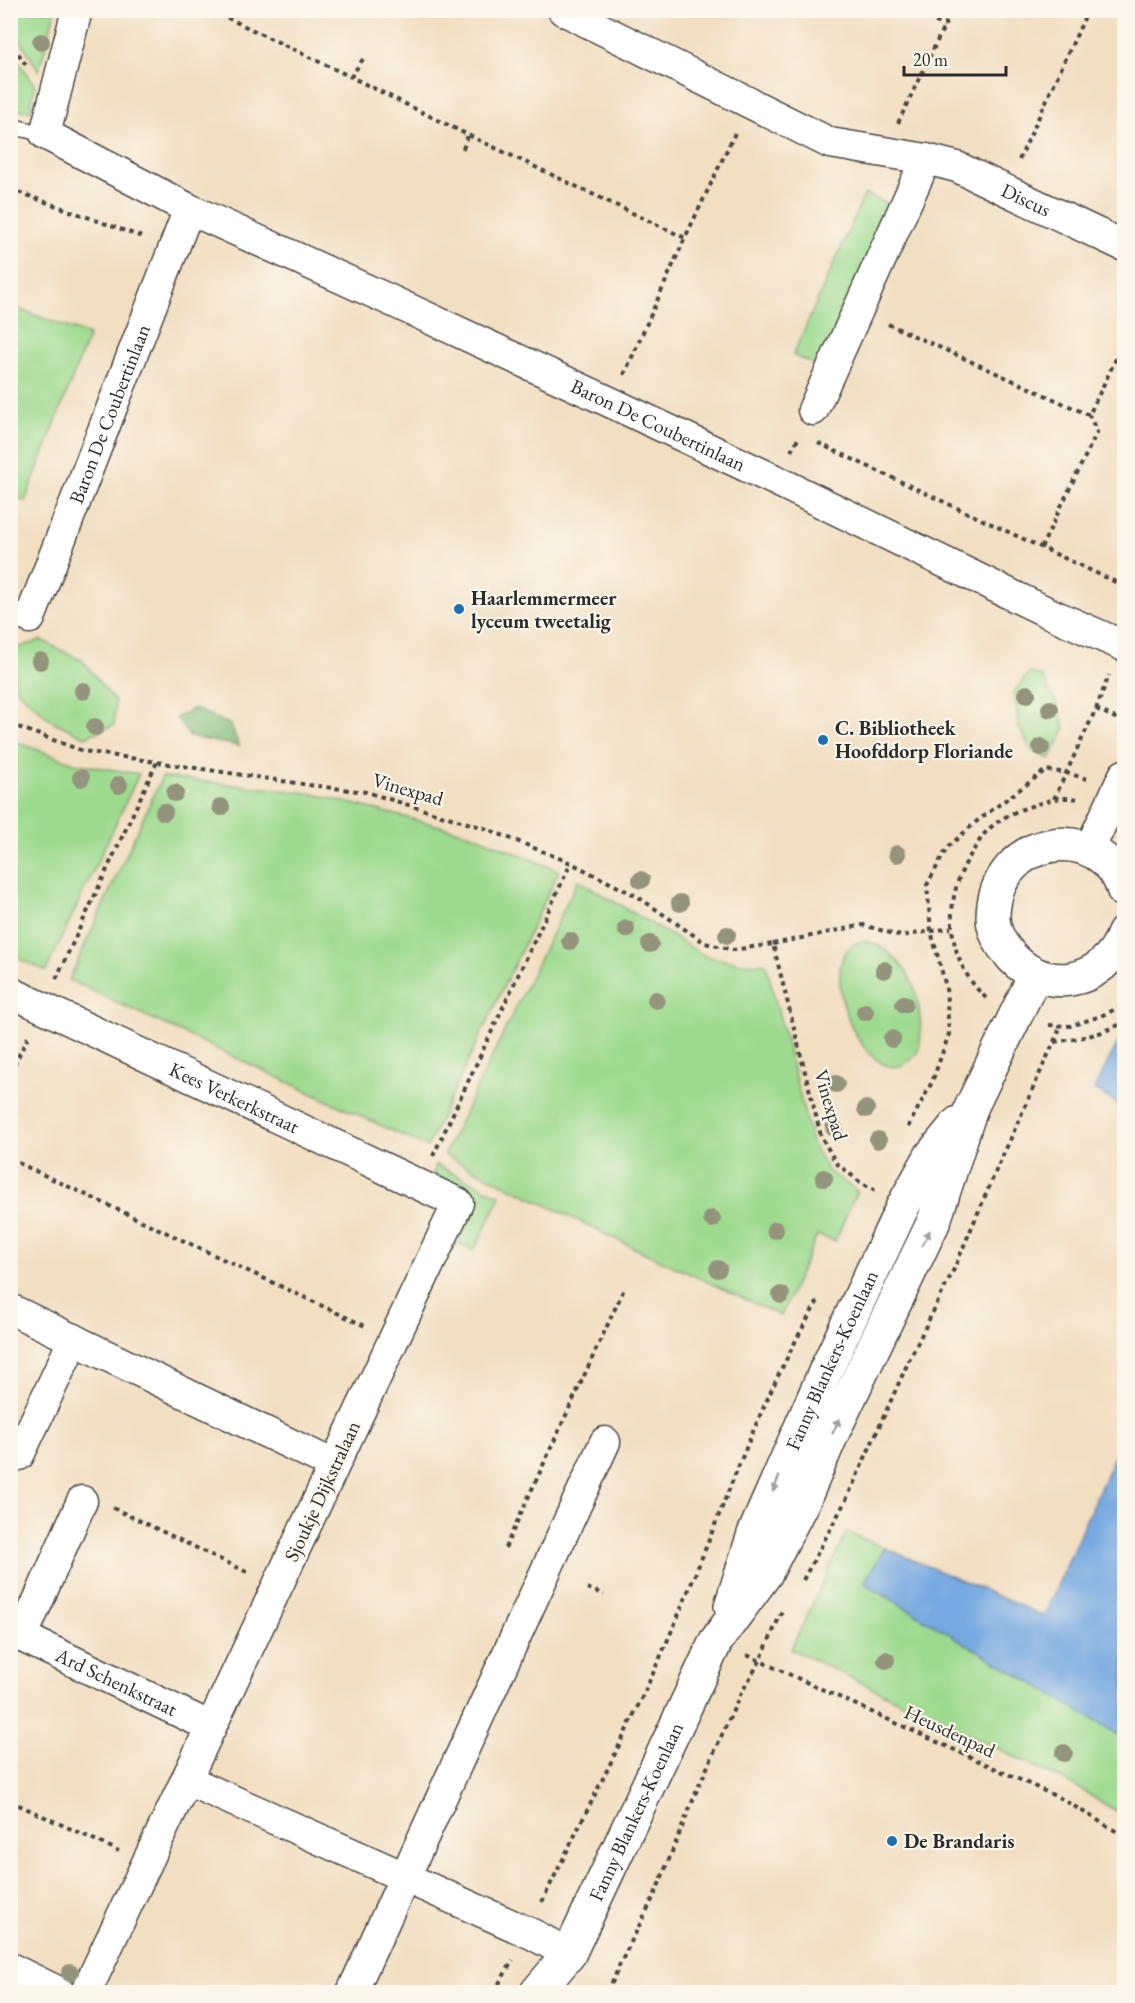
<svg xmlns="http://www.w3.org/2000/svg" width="1135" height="2003" viewBox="0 0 1135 2003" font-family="'EB Garamond',serif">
<rect width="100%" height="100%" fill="#fbf7ec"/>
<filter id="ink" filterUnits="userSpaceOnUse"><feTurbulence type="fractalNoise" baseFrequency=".0167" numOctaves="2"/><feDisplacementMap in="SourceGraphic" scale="12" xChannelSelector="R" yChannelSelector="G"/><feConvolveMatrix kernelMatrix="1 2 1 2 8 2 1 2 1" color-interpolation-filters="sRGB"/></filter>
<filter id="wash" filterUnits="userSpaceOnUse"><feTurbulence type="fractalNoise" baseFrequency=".008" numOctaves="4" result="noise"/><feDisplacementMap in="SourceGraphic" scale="24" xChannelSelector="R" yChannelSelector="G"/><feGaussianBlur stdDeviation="1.35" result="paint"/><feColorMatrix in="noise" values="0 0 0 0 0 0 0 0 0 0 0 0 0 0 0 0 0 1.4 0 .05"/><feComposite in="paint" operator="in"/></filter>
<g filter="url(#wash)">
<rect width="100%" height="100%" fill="#f2dec1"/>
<!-- green -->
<path fill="#9dda8e" stroke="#64825c" stroke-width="1.5" d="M12,11H55L39,71L14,31Z
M11,50L35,86L30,111L11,109Z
M865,194L892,206L820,367L793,355Z
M10,306L89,335L25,501L13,496L17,459L10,431Z
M41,640L83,661L115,702L114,725L85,737L52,721L16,689L11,650Z
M1029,673L1042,676L1057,704L1065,729L1050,759L1032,751L1019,728L1014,692Z
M11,740L74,763L139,774L46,971L11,955Z
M162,777L309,793L471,834L559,871L427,1147L69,980Z
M578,880L705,956L739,963L766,964L812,1143L828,1171L857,1191L835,1241L817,1235L781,1316L630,1246L444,1155Z
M864,941C884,943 906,966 913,985C919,1000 923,1032 919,1048C917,1054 913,1058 908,1062C867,1091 817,975 851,946C855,943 859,942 864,941Z
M436,1165L501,1196L474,1251L458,1243L479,1197L433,1174Z
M847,1532L885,1548L865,1583L1124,1728V1816L1075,1786L791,1649Z"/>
<!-- forest -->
<path fill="#7eba79" stroke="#547252" stroke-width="1.5" d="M194,708L231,725L239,746L190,737L176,718Z"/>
<!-- water -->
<path fill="#76a8e1" stroke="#506a86" stroke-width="1.5" d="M1122,1035L1124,1036V1108L1094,1089Z
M1124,1434V1738L864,1583L885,1548L1044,1616Z"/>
</g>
<g filter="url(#ink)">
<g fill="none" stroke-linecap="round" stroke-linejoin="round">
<defs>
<path id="lane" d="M10,126L45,134"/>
<g id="street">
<path id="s1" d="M77,10L45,134L189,209L394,302L612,403L775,480L1049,613L1124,646"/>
<path id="s2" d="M563,10L830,143L926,159L957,167L1124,246"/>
<path d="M813,410L926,159"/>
<path id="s3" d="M30,618L189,209"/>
<path d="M1089,850L1124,775"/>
<path id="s4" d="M10,992L458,1203L86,1992"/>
<path d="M10,1309L334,1465"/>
<path d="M19,1455L74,1339"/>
<path id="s5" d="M10,1631L211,1727"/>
<path d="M22,1637L82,1501"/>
<path d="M187,1780L534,1935L569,1954"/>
<path d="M10,1968L59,1992"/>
<path d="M352,1992L605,1442"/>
</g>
<g id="secondary">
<path d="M1124,891C1102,818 994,834 993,917C993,928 999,942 1006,950C1041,997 1104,986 1124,933"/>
<path id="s6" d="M731,1606L754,1534L825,1372L903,1206L931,1156L958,1123"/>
<path id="s7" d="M537,1992L569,1954L716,1641L766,1573L805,1497L832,1434L934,1221L971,1108L1035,975"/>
</g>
</defs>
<!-- lane casing -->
<use href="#lane" stroke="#494642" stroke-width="18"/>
<!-- street casing -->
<use href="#street" stroke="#494642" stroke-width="33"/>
<!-- secondary casing -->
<use href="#secondary" stroke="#494642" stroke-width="36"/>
<!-- path -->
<path stroke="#494642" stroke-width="4" stroke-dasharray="4.5 4.5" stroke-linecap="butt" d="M211,10L351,77
M911,10L944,26
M10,38L11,43L28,68
M363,59L351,77L468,135L685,238L735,133
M898,123L952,10
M463,149L468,135
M1019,160L1088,10
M10,189L142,237
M888,324L1089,415L1124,342
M624,375L685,238
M818,443L1124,586
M791,451L799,437
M1041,548L1097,432L1089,415
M1096,709L1124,722
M10,724L83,751L309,785L366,792L487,829L571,863L638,897L705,943L733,950L773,944L821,1136L836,1163L860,1182L875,1190
M1054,799L1096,709L1109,675
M773,944L863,925L901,936L951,928
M56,979L157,762
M986,998C944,959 942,897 973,851C977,845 981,837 986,832C999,818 1016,811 1034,805C1049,800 1063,796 1079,799
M1049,1025L1070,1026L1101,1016L1124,1005
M1054,1042C1081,1038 1101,1035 1124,1022
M10,1073L28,1037
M908,1127L932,1082L949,1034L946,987L931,931L927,885L947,848L977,821L1046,770L1067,773L1087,779
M433,1156L571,863
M10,1159L365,1326
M113,1508L249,1573
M505,1548L624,1289
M803,1580L847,1498L911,1356L954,1269L992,1180L1061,1026
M587,1588L604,1595
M747,1655L1062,1799L1124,1836
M10,1801L119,1851
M542,1902C587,1809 635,1718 675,1623C721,1515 759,1400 819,1299
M494,1992L513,1960
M608,1992L620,1964L655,1894L697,1790L740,1695L760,1661L782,1611"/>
<!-- lane -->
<use href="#lane" stroke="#fff" stroke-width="15"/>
<!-- street -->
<use href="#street" stroke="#fff" stroke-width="30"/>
<!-- secondary -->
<use href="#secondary" stroke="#fff" stroke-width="33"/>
</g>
<!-- trees -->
<g fill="#94947c">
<circle cx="41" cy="42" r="9"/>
<circle cx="40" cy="661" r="9"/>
<circle cx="83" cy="691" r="9"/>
<circle cx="1027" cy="694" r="9"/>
<circle cx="1050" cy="709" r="9"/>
<circle cx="95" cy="727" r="9"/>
<circle cx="1041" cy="747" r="9"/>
<circle cx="81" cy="778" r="9"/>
<circle cx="119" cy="785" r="9"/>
<circle cx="175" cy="793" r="9"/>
<circle cx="221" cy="807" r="9"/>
<circle cx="164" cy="812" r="9"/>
<circle cx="897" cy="854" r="9"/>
<circle cx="641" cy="880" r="9"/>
<circle cx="680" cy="903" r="9"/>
<circle cx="626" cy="929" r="9"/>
<circle cx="727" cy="935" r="9"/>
<circle cx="570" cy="941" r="9"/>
<circle cx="650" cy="944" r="9"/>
<circle cx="884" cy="970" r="9"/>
<circle cx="656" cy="1000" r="9"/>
<circle cx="904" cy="1004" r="9"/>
<circle cx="865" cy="1012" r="9"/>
<circle cx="892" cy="1039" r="9"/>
<circle cx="836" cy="1084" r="9"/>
<circle cx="866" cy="1109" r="9"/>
<circle cx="834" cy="1128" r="9"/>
<circle cx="878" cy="1140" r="9"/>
<circle cx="824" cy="1178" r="9"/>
<circle cx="712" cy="1219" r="9"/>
<circle cx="775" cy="1230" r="9"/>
<circle cx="718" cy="1269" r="9"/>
<circle cx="781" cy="1295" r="9"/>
<circle cx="886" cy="1660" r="9"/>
<circle cx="1064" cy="1753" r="9"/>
<circle cx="70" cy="1973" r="9"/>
</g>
<!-- one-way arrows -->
<defs><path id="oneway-solid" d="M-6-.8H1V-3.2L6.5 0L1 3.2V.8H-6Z" transform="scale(1.5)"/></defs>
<g fill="#a0a0a0">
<use href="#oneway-solid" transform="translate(926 1238) rotate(-64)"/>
<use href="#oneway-solid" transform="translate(836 1426) rotate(-65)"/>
<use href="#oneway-solid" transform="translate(776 1484) rotate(113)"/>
</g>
</g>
<!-- markers -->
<g fill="#1f6fb2" stroke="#fbf7ec" stroke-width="2">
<circle cx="459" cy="609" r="6"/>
<circle cx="823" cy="740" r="6"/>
<circle cx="892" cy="1841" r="6"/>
</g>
<g text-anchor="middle" stroke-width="4.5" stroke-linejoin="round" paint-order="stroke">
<!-- street labels -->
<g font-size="20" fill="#2b2b2b" stroke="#fbf7ec">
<text dy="7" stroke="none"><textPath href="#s2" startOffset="504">Discus</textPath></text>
<text dy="7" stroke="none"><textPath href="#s3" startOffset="219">Baron De Coubertinlaan</textPath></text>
<text dy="7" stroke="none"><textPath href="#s1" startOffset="807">Baron De Coubertinlaan</textPath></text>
<text transform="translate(408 789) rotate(16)" y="7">Vinexpad</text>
<text dy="7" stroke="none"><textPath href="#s4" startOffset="248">Kees Verkerkstraat</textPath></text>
<text transform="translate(831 1105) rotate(73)" y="7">Vinexpad</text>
<text dy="7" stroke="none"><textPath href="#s6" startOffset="266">Fanny Blankers-Koenlaan</textPath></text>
<text transform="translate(322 1491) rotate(-65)" y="7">Sjoukje Dijkstralaan</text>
<text dy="7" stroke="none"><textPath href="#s5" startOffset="118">Ard Schenkstraat</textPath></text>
<text transform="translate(950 1731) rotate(25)" y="7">Heusdenpad</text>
<text dy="7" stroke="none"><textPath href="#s7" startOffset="207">Fanny Blankers-Koenlaan</textPath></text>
</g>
<!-- poi labels -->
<g font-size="20" font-weight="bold" fill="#2b2b2b" stroke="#fbf7ec" text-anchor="start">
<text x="471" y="605">Haarlemmermeer<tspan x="471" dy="23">lyceum tweetalig</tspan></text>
<text x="835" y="735">C. Bibliotheek<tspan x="835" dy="23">Hoofddorp Floriande</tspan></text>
<text x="904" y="1848">De Brandaris</text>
</g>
</g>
<!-- margin -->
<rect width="1135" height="2003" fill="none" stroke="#fbf7ec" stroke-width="36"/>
<!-- scale -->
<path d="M904 66v9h102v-9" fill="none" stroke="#2b2b2b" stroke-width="3"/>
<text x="913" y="66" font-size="18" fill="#2b2b2b" stroke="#fbf7ec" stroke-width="4.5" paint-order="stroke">20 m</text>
</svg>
